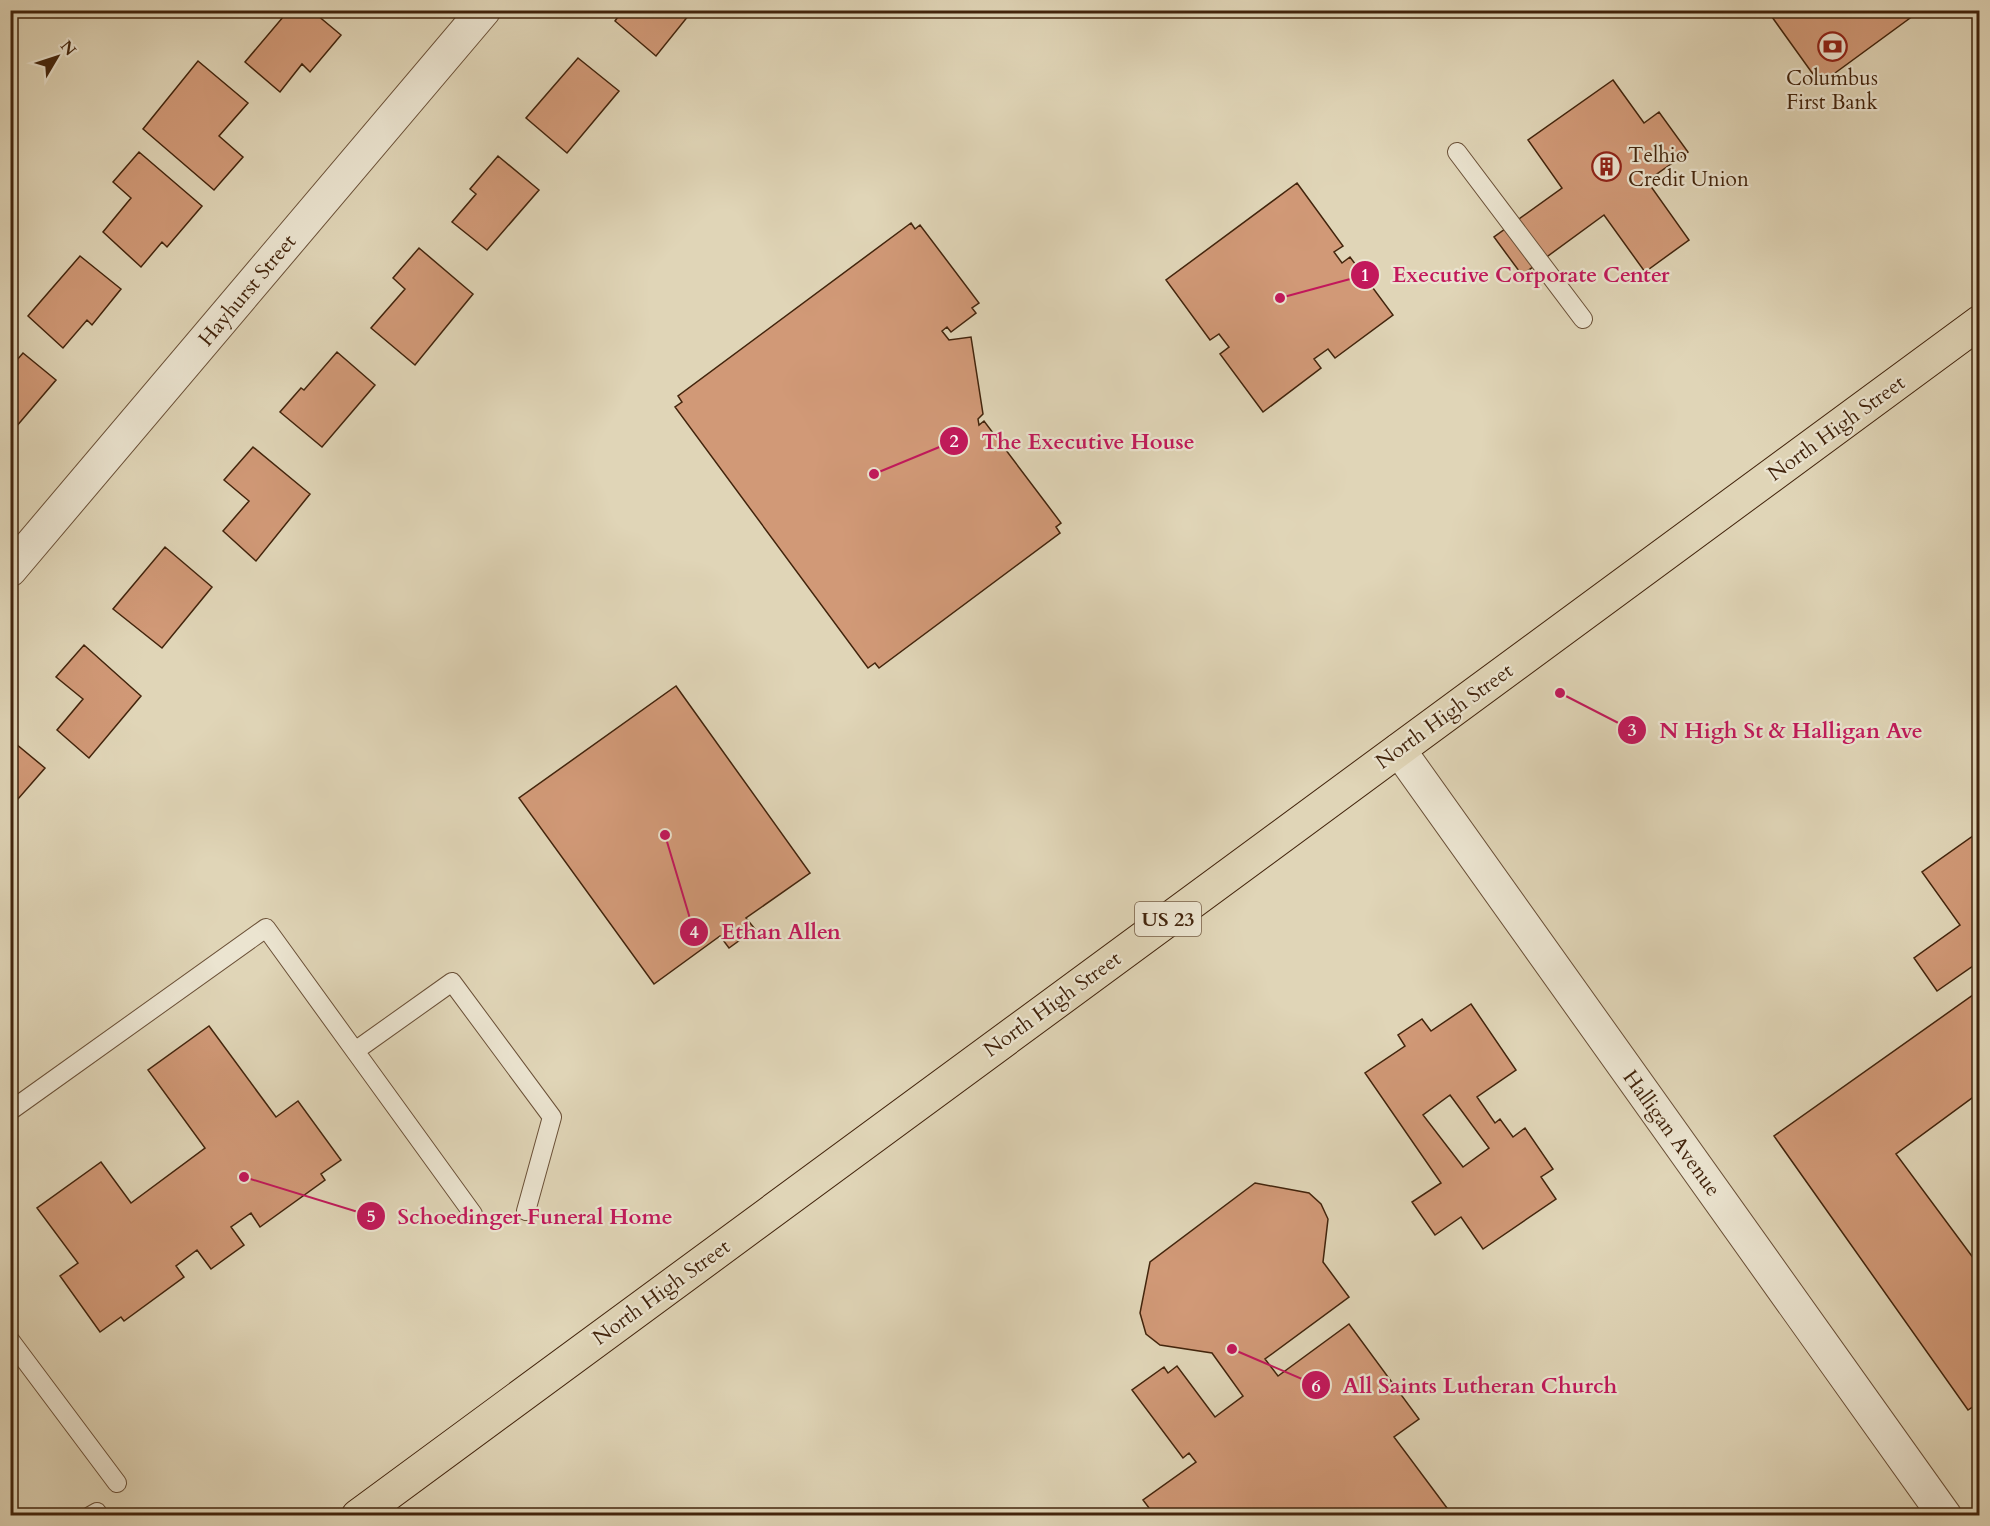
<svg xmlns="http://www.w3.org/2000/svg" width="1990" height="1526" viewBox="0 0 1990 1526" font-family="Cardo,serif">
<rect width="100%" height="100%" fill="#e0d5b7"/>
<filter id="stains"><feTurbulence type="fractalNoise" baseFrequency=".00333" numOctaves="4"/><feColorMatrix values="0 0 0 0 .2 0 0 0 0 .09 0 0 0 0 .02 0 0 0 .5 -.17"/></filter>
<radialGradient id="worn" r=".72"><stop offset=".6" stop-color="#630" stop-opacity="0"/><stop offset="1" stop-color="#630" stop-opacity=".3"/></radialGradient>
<!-- building -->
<path fill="#d19977" stroke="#42240c" stroke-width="1.5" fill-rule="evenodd" d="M289,10H311L341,35L310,72L302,64L280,92L245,62Z
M623,10H693L656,56L615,21Z
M1767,10H1921L1820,84Z
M578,58L619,91L567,153L526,118Z
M198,61L248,103L219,136L243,157L214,190L143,129Z
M1613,80L1644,123L1659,112L1688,152L1647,181L1689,240L1645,272L1604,215L1522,275L1494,237L1562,188L1528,140Z
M139,152L202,206L167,247L162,242L141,267L103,232L131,198L113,182Z
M498,156L539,190L487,250L452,222L476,194L470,189Z
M1297,183L1343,246L1334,252L1342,263L1350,257L1393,315L1335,358L1328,349L1314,359L1321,368L1263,412L1220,354L1229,347L1219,334L1210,340L1166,280Z
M911,223L915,229L920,225L979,303L972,308L976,313L951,332L947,327L942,331L949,340L971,337L983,414L978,419L979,425L984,421L1061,523L1056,527L1060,533L879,668L875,663L868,668L675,407L682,402L678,396Z
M419,248L473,294L415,365L371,328L405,289L393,278Z
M80,256L121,289L92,325L87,320L63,348L28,316Z
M337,352L375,385L322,447L280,412L301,388L304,390Z
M23,353L56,380L10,434V368Z
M253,447L310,494L256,561L223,531L249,501L224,480Z
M165,547L212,587L162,648L113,609Z
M84,645L141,696L89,758L57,730L83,699L56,677Z
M676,686L810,873L746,918L755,929L729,948L720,936L654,984L519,798Z
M10,739L45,768L18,799L17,797L10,805Z
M1980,831V961L1937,991L1914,958L1960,925L1922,872Z
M1980,990V1092L1896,1154L1980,1267V1402L1968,1410L1774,1136Z
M1471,1004L1516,1070L1477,1097L1495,1123L1500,1119L1513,1137L1525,1128L1553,1169L1541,1177L1556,1199L1483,1249L1461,1217L1435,1235L1412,1202L1441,1183L1365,1073L1405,1046L1398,1035L1422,1019L1431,1031ZM1450,1095L1489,1148L1463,1167L1423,1115Z
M209,1026L276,1117L298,1101L341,1160L321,1174L325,1180L260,1227L251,1213L231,1227L244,1245L211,1269L197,1250L176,1266L184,1277L124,1321L121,1317L100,1332L60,1276L78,1263L37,1208L101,1162L131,1203L205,1148L148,1070Z
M1255,1183L1309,1193L1321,1204L1328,1219L1323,1262L1349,1297L1265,1359L1278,1376L1349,1324L1419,1419L1394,1437L1453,1516H1155L1143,1500L1196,1462L1189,1453L1183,1458L1132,1390L1164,1367L1168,1373L1177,1366L1215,1417L1243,1396L1212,1353L1160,1345L1146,1334L1140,1313L1150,1262Z"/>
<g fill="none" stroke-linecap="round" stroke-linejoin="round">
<defs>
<path id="lane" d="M1457,152L1583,319
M10,1111L266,928L355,1051
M473,1214L355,1051L452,982L552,1117L526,1211
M10,1340L117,1483
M90,1516L97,1512"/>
<path id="street" d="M10,570L484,10
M1399,750L1945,1516"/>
<path id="primary" d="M358,1516L1980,322"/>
</defs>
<!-- lane casing -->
<use href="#lane" stroke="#6a5037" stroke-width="20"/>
<!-- street casing -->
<use href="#street" stroke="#6a5037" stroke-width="35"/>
<!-- primary casing -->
<use href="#primary" stroke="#42240c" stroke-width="35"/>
<!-- lane -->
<use href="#lane" stroke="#ebe4d0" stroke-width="18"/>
<!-- street -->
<use href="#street" stroke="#ebe4d0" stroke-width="33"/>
<!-- primary -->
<use href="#primary" stroke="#e0d5b7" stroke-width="33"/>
</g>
<!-- icons -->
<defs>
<symbol id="bank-ring" viewBox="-11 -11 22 22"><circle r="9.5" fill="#ebe4d0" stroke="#8f2418" stroke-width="1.5"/><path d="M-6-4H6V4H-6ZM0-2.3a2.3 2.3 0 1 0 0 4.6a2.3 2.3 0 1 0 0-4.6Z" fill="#8f2418"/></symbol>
<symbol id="building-ring" viewBox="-11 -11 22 22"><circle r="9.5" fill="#ebe4d0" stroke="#8f2418" stroke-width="1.5"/><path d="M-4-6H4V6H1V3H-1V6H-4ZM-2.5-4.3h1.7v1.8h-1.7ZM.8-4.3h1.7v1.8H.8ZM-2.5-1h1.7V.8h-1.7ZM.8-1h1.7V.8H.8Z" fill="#8f2418"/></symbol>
</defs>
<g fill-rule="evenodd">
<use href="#bank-ring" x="1816" y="30" width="33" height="33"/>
<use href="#building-ring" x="1590" y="150" width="33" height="33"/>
</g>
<g text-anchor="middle" stroke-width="4.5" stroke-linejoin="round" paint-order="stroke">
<!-- shield labels -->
<rect fill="#ebe4d0" stroke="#755e47" stroke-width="1.5" x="1135" y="902" width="66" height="34" rx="4.5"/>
<g font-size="20" font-weight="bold" fill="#42240c">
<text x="1168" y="926">US 23</text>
</g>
<!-- poi labels -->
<g font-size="21" fill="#42240c" stroke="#ebe4d0">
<text x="1832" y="85">Columbus<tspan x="1832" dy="24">First Bank</tspan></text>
<text x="1628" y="162" text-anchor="start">Telhio<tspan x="1628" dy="24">Credit Union</tspan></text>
</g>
<!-- street labels -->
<g font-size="21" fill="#42240c" stroke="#ebe4d0">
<text transform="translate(247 290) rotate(-50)" y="7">Hayhurst Street</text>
<text transform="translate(1836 428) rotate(-36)" y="7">North High Street</text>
<text transform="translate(1444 716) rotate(-36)" y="7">North High Street</text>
<text transform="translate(1052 1004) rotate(-36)" y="7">North High Street</text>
<text transform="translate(1672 1133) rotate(54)" y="7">Halligan Avenue</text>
<text transform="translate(661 1292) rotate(-36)" y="7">North High Street</text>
</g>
</g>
<!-- callouts -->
<path fill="none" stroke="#c2185b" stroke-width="2" d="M1280 298L1365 275M874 474L954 441M1560 693L1632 730M665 835L694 932M244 1177L371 1216M1232 1349L1316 1385"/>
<g fill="#c2185b" stroke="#ebe4d0" stroke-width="2">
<circle cx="1280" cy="298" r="6"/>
<circle cx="874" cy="474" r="6"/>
<circle cx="1560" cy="693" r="6"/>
<circle cx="665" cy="835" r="6"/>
<circle cx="244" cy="1177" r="6"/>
<circle cx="1232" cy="1349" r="6"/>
<circle cx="1365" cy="275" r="15"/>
<circle cx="954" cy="441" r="15"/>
<circle cx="1632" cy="730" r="15"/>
<circle cx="694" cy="932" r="15"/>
<circle cx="371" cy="1216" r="15"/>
<circle cx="1316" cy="1385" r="15"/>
</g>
<g font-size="18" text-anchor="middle" font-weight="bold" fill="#fff">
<text x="1365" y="281">1</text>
<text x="954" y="447">2</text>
<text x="1632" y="736">3</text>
<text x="694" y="938">4</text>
<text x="371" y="1222">5</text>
<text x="1316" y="1392">6</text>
</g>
<g font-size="22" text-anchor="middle" font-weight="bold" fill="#c2185b" stroke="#ebe4d0" stroke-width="4.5" stroke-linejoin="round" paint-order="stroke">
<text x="1531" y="282">Executive Corporate Center</text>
<text x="1088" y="449">The Executive House</text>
<text x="1791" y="738">N High St &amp; Halligan Ave</text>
<text x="781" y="939">Ethan Allen</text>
<text x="535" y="1224">Schoedinger Funeral Home</text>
<text x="1480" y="1393">All Saints Lutheran Church</text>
</g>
<!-- margin -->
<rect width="1990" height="1526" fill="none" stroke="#e0d5b7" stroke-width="36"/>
<rect x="12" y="12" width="1966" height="1502" fill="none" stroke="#42240c" stroke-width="3"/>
<rect x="18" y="18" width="1954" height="1490" fill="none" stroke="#42240c" stroke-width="1.5"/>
<!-- north arrow -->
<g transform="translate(57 57) rotate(51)" stroke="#ebe4d0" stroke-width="4.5" paint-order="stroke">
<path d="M0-4.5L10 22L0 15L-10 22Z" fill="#42240c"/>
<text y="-9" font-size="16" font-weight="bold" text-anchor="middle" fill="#42240c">N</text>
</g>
<rect width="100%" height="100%" filter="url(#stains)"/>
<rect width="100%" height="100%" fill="url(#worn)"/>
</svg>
